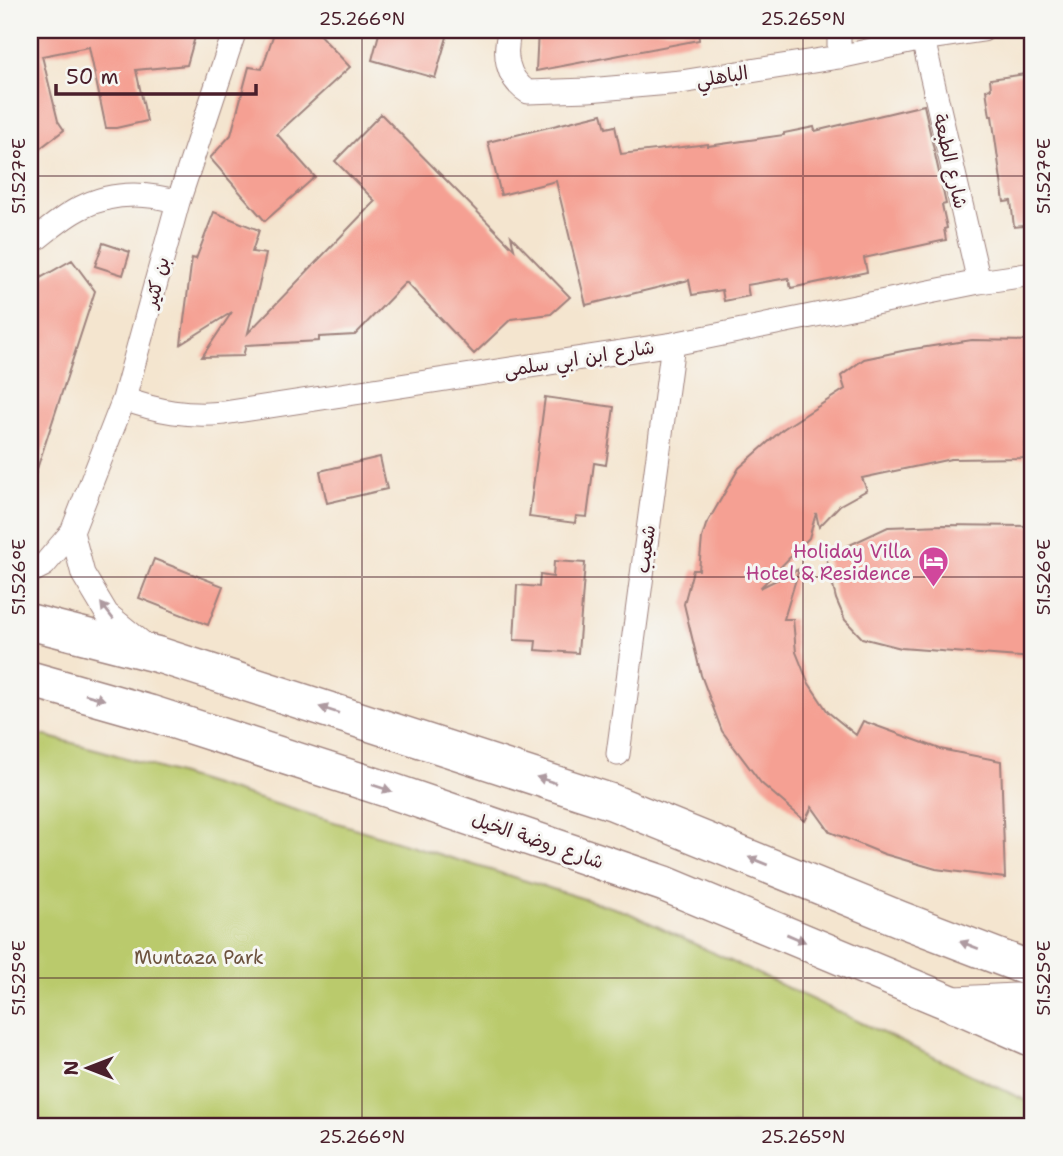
<svg xmlns="http://www.w3.org/2000/svg" width="1063" height="1156" viewBox="0 0 1063 1156" font-family="'Shantell Sans','Playpen Sans Arabic',sans-serif">
<rect width="100%" height="100%" fill="#f6f6f2"/>
<filter id="ink" filterUnits="userSpaceOnUse"><feTurbulence type="fractalNoise" baseFrequency=".0143" numOctaves="2"/><feDisplacementMap in="SourceGraphic" scale="14" xChannelSelector="R" yChannelSelector="G"/><feConvolveMatrix kernelMatrix="1 2 1 2 8 2 1 2 1" color-interpolation-filters="sRGB"/></filter>
<filter id="wash" filterUnits="userSpaceOnUse"><feTurbulence type="fractalNoise" baseFrequency=".00686" numOctaves="4" result="noise"/><feDisplacementMap in="SourceGraphic" scale="28" xChannelSelector="R" yChannelSelector="G"/><feGaussianBlur stdDeviation="1.57" result="paint"/><feColorMatrix in="noise" values="0 0 0 0 0 0 0 0 0 0 0 0 0 0 0 0 0 1.4 0 .05"/><feComposite in="paint" operator="in"/></filter>
<g filter="url(#wash)">
<rect width="100%" height="100%" fill="#f4e5cf"/>
<!-- green -->
<path fill="#baca6c" stroke="#82744c" stroke-width="2" d="M30,732L103,751L627,912L1033,1104V1126H30Z"/>
<g id="blocks">
<!-- building -->
<path fill="#f5a093" d="M30,30H197L187,65L136,70L147,121L116,128H106L89,47L42,56L58,121L64,130L30,156Z
M275,30H315L350,67L277,134L315,177L265,221L210,158L231,135L249,67L262,69Z
M380,30H449L435,78L372,60Z
M538,30H698L699,40L536,71Z
M1033,73V225L1014,227L1011,201L1004,202L992,116H990L986,90L991,89L990,79Z
M924,105L946,204L942,205L947,228L944,229L946,240L864,258L867,272L791,288L788,278L747,285L749,296L724,301L722,290L692,295L689,280L586,305L556,181L501,195L488,142L602,114L606,128L615,126L621,154L708,144V146L784,135V133L814,127L815,131Z
M381,114L514,249L511,236L570,297L551,314L511,319L474,354L406,282L355,335L319,337V341L246,345L243,356L202,357L232,312L181,344L192,258L196,259L214,212L259,230L252,252L266,254L248,333L375,201L335,161Z
M103,243L130,252L123,275L95,266Z
M72,260L95,291L34,478L30,477V299L37,280Z
M972,340L1033,341V375L1024,458L951,459L862,478L867,490L840,505L819,527L816,513L809,538L760,588L799,569L784,619H793L796,652L808,682L828,712L856,735L863,721L940,749L1001,761L1005,878L936,869L884,854L830,832L812,807L805,821L761,783L722,731L701,675L684,604L693,570H699L702,538L706,525L739,468L783,429L845,389L841,376L864,359L907,350Z
M545,397L614,407L606,465L594,463L587,517L576,516L575,523L529,517Z
M380,457L387,489L327,503L320,471Z
M944,525L1033,526V658L901,648L862,638L845,620L836,599L826,556L888,527Z
M154,559L223,586L208,625L139,598Z
M554,561L585,563L578,653L535,650L536,641L514,640L517,585L539,587L540,575L553,577Z"/>
</g>
</g>
<g filter="url(#ink)">
<use href="#blocks" fill-opacity="0" stroke="#9f827d" stroke-width="2"/>
<g fill="none" stroke-linecap="round" stroke-linejoin="round">
<defs>
<path id="minor" d="M510,30C503,53 506,78 528,92L588,90L681,82L839,57L923,39L983,30
M923,39L979,282
M839,57V30
M30,244C46,232 62,217 80,208C111,192 145,192 178,202
M124,399C157,411 188,417 224,413L673,344L979,282L1033,274
M72,532L83,574L107,614L146,646
M30,572L44,565L72,532L124,399L178,202L235,30
M618,754L673,344"/>
<path id="primary" d="M30,622L159,655L612,802L900,919L1033,970
M30,679L150,713L389,790L665,884L956,1005L1033,1039"/>
<path id="trunk" d="M956,1005L1015,1002L1033,1005"/>
</defs>
<!-- minor casing -->
<use href="#minor" stroke="#9f827d" stroke-width="25"/>
<!-- primary casing -->
<use href="#primary" stroke="#9f827d" stroke-width="38"/>
<!-- trunk casing -->
<use href="#trunk" stroke="#9f827d" stroke-width="39"/>
<!-- minor -->
<use href="#minor" stroke="#fff" stroke-width="23"/>
<!-- primary -->
<use href="#primary" stroke="#fff" stroke-width="35"/>
<!-- trunk -->
<use href="#trunk" stroke="#fff" stroke-width="37"/>
</g>
<!-- one-way arrows -->
<defs><path id="oneway-solid" d="M-6-.8H1V-3.2L6.5 0L1 3.2V.8H-6Z" transform="scale(1.75)"/></defs>
<g fill="#ae9aa0">
<use href="#oneway-solid" transform="translate(107 611) rotate(-128)"/>
<use href="#oneway-solid" transform="translate(95 697) rotate(16)"/>
<use href="#oneway-solid" transform="translate(329 710) rotate(-162)"/>
<use href="#oneway-solid" transform="translate(546 780) rotate(-162)"/>
<use href="#oneway-solid" transform="translate(382 788) rotate(18)"/>
<use href="#oneway-solid" transform="translate(758 861) rotate(-158)"/>
<use href="#oneway-solid" transform="translate(796 938) rotate(23)"/>
<use href="#oneway-solid" transform="translate(969 945) rotate(-159)"/>
</g>
</g>
<!-- ticks -->
<path fill="none" stroke="#4a1f2b" stroke-width="2" stroke-opacity="0.45" d="M362,30V1126M803,30V1126M30,176H1033M30,577H1033M30,978H1033"/>
<!-- icons -->
<defs>
<symbol id="hotel-pin" viewBox="-11 -11 22 30"><path d="M0 17L-7.5 6A9.5 9.5 0 1 1 7.5 6Z" fill="#d1479c" stroke="#f6f6f2"/><path d="M-6-4.5h1.5V1H6V5H4.5V3h-9V5H-6ZM-4 0a1.8 1.8 0 1 1 3.6 0ZM.5 0V-2.5h3Q6-2.5 6 0Z" fill="#fff"/></symbol>
</defs>
<g fill-rule="evenodd">
<use href="#hotel-pin" x="916" y="544" width="35" height="47"/>
</g>
<g text-anchor="middle" stroke-width="6" stroke-linejoin="round" paint-order="stroke">
<!-- street labels -->
<g font-size="19" fill="#4a1f2b" stroke="#f6f6f2">
<text transform="translate(722 76) rotate(-9)" y="7">الباهلي</text>
<text transform="translate(951 161) rotate(77)" y="7">شارع الطبعة</text>
<text transform="translate(156 282) rotate(-75)" y="7">بن كثير</text>
<text transform="translate(579 358) rotate(-9)" y="7">شارع ابن ابي سلمى</text>
<text transform="translate(645 549) rotate(-82)" y="7">شعيب</text>
<text transform="translate(538 840) rotate(19)" y="7">شارع روضة الخيل</text>
</g>
<!-- hotel labels -->
<g font-size="19" fill="#b23c85" stroke="#f6f6f2" text-anchor="end">
<text x="911" y="558">Holiday Villa<tspan x="911" dy="22">Hotel &amp; Residence</tspan></text>
</g>
<!-- park labels -->
<g font-size="19" fill="#6c523e" stroke="#f6f6f2">
<text x="199" y="964">Muntaza Park</text>
</g>
</g>
<!-- margin -->
<rect width="1063" height="1156" fill="none" stroke="#f6f6f2" stroke-width="77"/>
<!-- north arrow -->
<g transform="translate(88 1068) rotate(270)" stroke="#f6f6f2" stroke-width="5" paint-order="stroke">
<path d="M0-5L12 26L0 18L-12 26Z" fill="#4a1f2b"/>
<text y="-10" font-size="19" font-weight="bold" text-anchor="middle" fill="#4a1f2b">N</text>
</g>
<!-- scale -->
<path d="M56 84v10h200v-10" fill="none" stroke="#4a1f2b" stroke-width="3.5"/>
<text x="66" y="84" font-size="21" fill="#4a1f2b" stroke="#f6f6f2" stroke-width="5" paint-order="stroke">50 m</text>
<rect x="38" y="38" width="986" height="1080" fill="none" stroke="#4a1f2b" stroke-width="2.5"/>
<g font-size="18" text-anchor="middle" fill="#4a1f2b">
<text x="362" y="25">25.266°N</text>
<text x="803" y="25">25.265°N</text>
<text transform="translate(1044 176) rotate(-90)" y="6">51.527°E</text>
<text transform="translate(19 176) rotate(-90)" y="6">51.527°E</text>
<text transform="translate(1044 577) rotate(-90)" y="6">51.526°E</text>
<text transform="translate(19 577) rotate(-90)" y="6">51.526°E</text>
<text transform="translate(1044 978) rotate(-90)" y="6">51.525°E</text>
<text transform="translate(19 978) rotate(-90)" y="6">51.525°E</text>
<text x="362" y="1143">25.266°N</text>
<text x="803" y="1143">25.265°N</text>
</g>
</svg>
